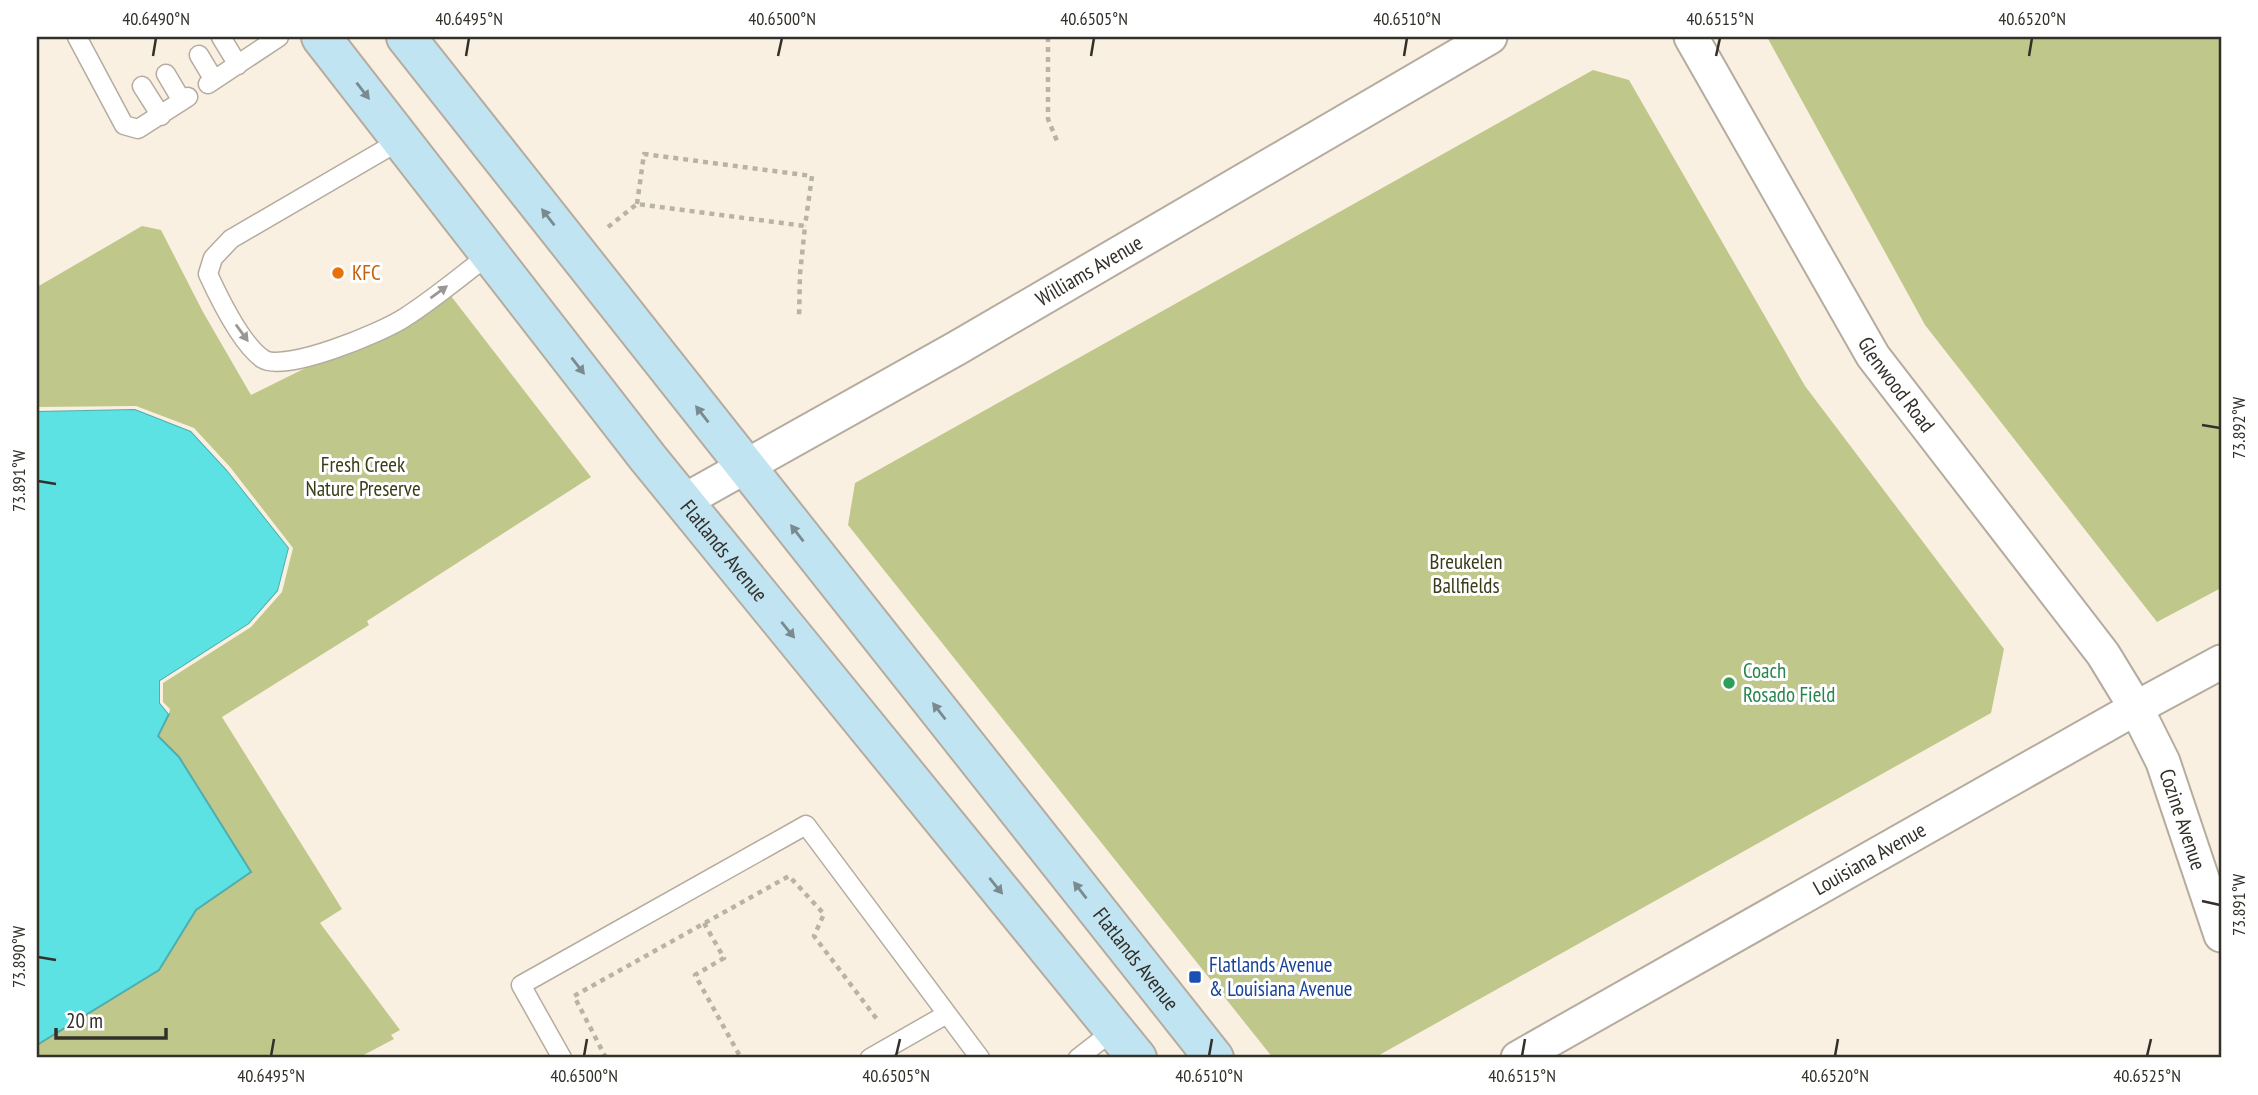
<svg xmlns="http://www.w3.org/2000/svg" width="2258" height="1095" viewBox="0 0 2258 1095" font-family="'PT Sans Narrow',sans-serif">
<rect width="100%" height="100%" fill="#faf0e2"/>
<!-- green -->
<path fill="#c0c78b" d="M1767,37H2221V588L2157,622L1925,325Z
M1593,70L1629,80L1805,386L2004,649L1991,713L1374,1058H1273L848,525L855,483Z
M142,226L161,230L203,312L251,395L451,296L591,477L367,621L369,625L222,717L342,909L320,923L400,1030L391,1035L394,1039L358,1058H37V287Z"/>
<!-- water -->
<path fill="#5de2e4" stroke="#50adac" stroke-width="2" d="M135,409L191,431L227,470L289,548L278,591L249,624L160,681V703L169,714L158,736L179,757L251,872L196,910L159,970L37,1045V411Z"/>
<!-- pier -->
<path fill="#faf0e2" d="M136,406L194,428L230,467L293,548L282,592L251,627L163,683V702L170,709L169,714L160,703V681L249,624L278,591L289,548L227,470L191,431L135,409L37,411V407Z"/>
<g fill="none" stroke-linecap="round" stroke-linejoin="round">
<defs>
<path id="lane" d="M77,37L124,125L138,129L188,97
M221,37L238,65
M199,55L214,80
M166,74L182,101
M208,84L279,37
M142,86L161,116
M401,140L231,239L213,258L208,274C219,298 241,344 263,359C285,373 383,332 404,318C434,299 462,275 490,254
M562,1058L521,985L806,825L980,1058
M870,1058L947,1014
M1078,1058L1114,1030"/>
<g id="street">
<path id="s1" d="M1691,37L1873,356L2103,654L2136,708L2163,762L2221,935"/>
<path id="s2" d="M684,501L957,348L1490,37"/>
<path id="s3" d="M1518,1058L2136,708L2221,662"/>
</g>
<g id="secondary">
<path id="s4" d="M321,37L648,458L1137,1058"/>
<path id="s5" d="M406,37L1214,1058"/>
</g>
</defs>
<!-- lane casing -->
<use href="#lane" stroke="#b5ac9f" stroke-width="21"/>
<!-- street casing -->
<use href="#street" stroke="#b5ac9f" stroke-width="37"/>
<!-- secondary casing -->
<use href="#secondary" stroke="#b5ac9f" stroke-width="42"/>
<!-- path -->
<path stroke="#b9b2a6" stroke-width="4.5" stroke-dasharray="5 5" stroke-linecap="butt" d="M1048,37V119L1057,141
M637,204L644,154L812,176L805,226
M608,227L637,204L805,226L800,274L799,319
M704,923L724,958L695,975L741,1058
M606,1058L574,996L789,876L824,914L814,936L879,1022"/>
<!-- lane -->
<use href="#lane" stroke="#fff" stroke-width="18"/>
<!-- street -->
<use href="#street" stroke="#fff" stroke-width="33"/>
<!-- secondary -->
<use href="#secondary" stroke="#c1e4f2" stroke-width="38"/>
</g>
<!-- one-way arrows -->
<defs><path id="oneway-solid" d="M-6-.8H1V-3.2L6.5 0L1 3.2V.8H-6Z" transform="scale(1.75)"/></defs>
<g fill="#7a8a8e">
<use href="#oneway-solid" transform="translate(363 91) rotate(52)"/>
<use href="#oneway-solid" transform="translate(548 217) rotate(-128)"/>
<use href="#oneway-solid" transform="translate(578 366) rotate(52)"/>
<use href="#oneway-solid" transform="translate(702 414) rotate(-128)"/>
<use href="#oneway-solid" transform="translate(797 533) rotate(-128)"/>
<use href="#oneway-solid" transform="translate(788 630) rotate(51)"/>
<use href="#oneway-solid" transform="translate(939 711) rotate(-128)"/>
<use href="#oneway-solid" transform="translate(996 886) rotate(51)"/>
<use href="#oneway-solid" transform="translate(1080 890) rotate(-128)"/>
</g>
<g fill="#999894">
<use href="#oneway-solid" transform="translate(439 292) rotate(-36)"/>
<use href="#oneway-solid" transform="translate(242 333) rotate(54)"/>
</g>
<!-- ticks -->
<path fill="none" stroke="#33302a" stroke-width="2.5" d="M153,56L156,38M466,56L469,38M778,56L782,38M1091,56L1094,38M1404,56L1407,38M1716,56L1720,38M2029,56L2032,38M2202,425L2220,428M38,481L56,484M2202,901L2220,905M38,957L56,960M271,1056L274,1039M584,1056L587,1039M896,1056L900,1039M1209,1056L1212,1039M1522,1056L1525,1039M1835,1056L1838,1039M2147,1056L2151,1039"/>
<!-- markers -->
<circle fill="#e8710a" stroke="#fff" stroke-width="2.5" cx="338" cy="273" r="7"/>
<circle fill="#2e9e5b" stroke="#fff" stroke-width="2.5" cx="1729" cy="683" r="7"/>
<rect fill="#1a4fb4" stroke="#fff" stroke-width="2.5" x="1188" y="970" width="14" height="14" rx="3.5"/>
<g text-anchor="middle" stroke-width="6" stroke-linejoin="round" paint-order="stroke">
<!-- street labels -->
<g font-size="21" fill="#33302a" stroke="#fff">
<text dy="7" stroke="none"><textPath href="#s2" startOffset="466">Williams Avenue</textPath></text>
<text dy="7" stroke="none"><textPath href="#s1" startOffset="404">Glenwood Road</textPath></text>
<text dy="7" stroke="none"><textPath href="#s4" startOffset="653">Flatlands Avenue</textPath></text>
<text dy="7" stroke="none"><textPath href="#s1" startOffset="928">Cozine Avenue</textPath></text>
<text dy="7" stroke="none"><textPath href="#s3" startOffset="404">Louisiana Avenue</textPath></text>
<text dy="7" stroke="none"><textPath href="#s5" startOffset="1176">Flatlands Avenue</textPath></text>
</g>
<!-- food labels -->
<g font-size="21" fill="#c56008" stroke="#fff" text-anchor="start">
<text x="352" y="280">KFC</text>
</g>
<!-- park labels -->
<g font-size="21" fill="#393d16" stroke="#fff">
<text x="363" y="472">Fresh Creek<tspan x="363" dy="24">Nature Preserve</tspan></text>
<text x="1466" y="569">Breukelen<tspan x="1466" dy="24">Ballfields</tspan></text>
</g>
<!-- leisure labels -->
<g font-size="21" fill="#27864d" stroke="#fff" text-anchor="start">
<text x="1743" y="678">Coach<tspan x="1743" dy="24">Rosado Field</tspan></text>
</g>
<!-- transit labels -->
<g font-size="21" fill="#164399" stroke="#fff" text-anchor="start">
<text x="1209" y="972">Flatlands Avenue<tspan x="1209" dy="24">&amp; Louisiana Avenue</tspan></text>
</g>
</g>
<!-- border -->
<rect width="2258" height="1095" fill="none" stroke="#ffffff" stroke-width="77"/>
<!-- scale -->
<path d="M56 1028v10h110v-10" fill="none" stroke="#33302a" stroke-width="3.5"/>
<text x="66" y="1028" font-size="21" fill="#33302a" stroke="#ffffff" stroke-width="5" paint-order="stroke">20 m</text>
<rect x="38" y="38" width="2182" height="1018" fill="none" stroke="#33302a" stroke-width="2.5"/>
<g font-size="18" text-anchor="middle" fill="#33302a">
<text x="156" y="25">40.6490°N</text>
<text x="469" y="25">40.6495°N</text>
<text x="782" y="25">40.6500°N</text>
<text x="1094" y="25">40.6505°N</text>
<text x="1407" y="25">40.6510°N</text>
<text x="1720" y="25">40.6515°N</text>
<text x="2032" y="25">40.6520°N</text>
<text transform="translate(2239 428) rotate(-90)" y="6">73.892°W</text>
<text transform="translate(19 481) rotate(-90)" y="6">73.891°W</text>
<text transform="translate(2239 905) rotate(-90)" y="6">73.891°W</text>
<text transform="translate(19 957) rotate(-90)" y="6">73.890°W</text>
<text x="271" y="1082">40.6495°N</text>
<text x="584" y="1082">40.6500°N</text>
<text x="896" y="1082">40.6505°N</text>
<text x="1209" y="1082">40.6510°N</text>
<text x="1522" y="1082">40.6515°N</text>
<text x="1835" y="1082">40.6520°N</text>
<text x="2147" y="1082">40.6525°N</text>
</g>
</svg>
